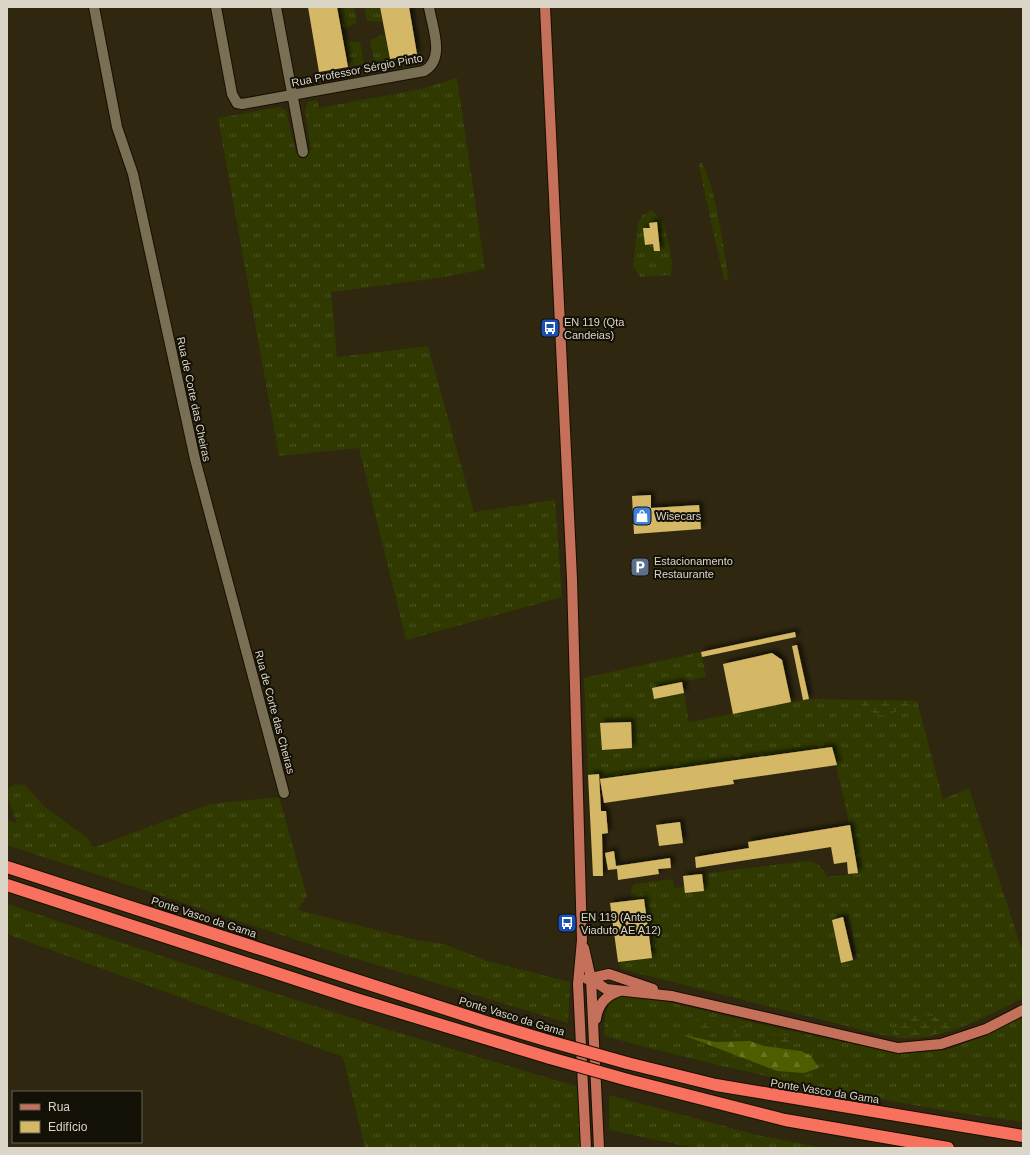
<svg xmlns="http://www.w3.org/2000/svg" width="1030" height="1155" viewBox="0 0 1030 1155" font-family="Helvetica,sans-serif">
<defs>
<pattern id="grass-tufts" width="24" height="20" patternUnits="userSpaceOnUse"><rect width="24" height="20" fill="#2f3900"/><path d="M3 7l-1-3M5 7V3M7 7l1-3M15 17l-1-3M17 17v-4M19 17l1-3" fill="none" stroke="#4d5524"/></pattern>
<pattern id="forest-firs" width="22" height="20" patternUnits="userSpaceOnUse"><rect width="22" height="20" fill="#4d5d00"/><path d="M5 1l3.5 6h-7zM16 11l3.5 6h-7z" fill="#667424"/></pattern>
<pattern id="wetland-marsh" width="20" height="14" patternUnits="userSpaceOnUse"><rect width="20" height="14" fill="#2f3900"/><path d="M1 5h8M5 5V1M11 12h8M15 12V8" fill="none" stroke="#4d5524"/></pattern>
<filter id="shadow"><feDropShadow dx="3.5" dy="-3.5" stdDeviation="2" flood-color="#0009"/></filter>
</defs>
<rect width="100%" height="100%" fill="#2f270f"/>
<!-- grass -->
<path fill="url(#grass-tufts)" fill-rule="evenodd" d="M339,7H354L357,23L343,29Z
M364,7H379L382,22L367,21Z
M384,34L389,59L374,62L370,40Z
M345,41L360,42L364,64L350,66Z
M457,78L485,269L438,278L331,292L337,357L428,346L474,512L555,500L562,597L406,640L359,448L279,456L218,118L279,107L286,110L296,153L311,150L305,110L308,102L317,100L319,108L421,89Z
M701,162C716,185 724,252 729,281L724,280L699,166Z
M652,210L664,223L672,262L671,275L640,277L633,266L638,222L643,215Z
M701,652L706,677L652,688L654,698L684,693L689,722L809,699L917,701L943,799L969,788L1023,953V998C990,1015 944,1040 905,1038C896,1038 887,1036 878,1034L621,969L618,962L652,958L644,899L632,900L631,889L634,884L673,879L674,888L685,887L686,893L704,891L702,874L807,861C818,862 823,868 827,877L858,873L854,844L832,747L600,779L599,774L588,775L584,678ZM630,722L632,748L602,750L600,723ZM849,915L857,959L841,963L832,920Z
M15,784L25,785L45,807L89,839L91,846L95,847L210,804L279,797L307,896L298,910L416,940L444,944L487,961L570,982L568,1023L324,949L7,845V820L17,823L8,799L7,790Z
M7,904C198,969 389,1032 583,1088L586,1148H365L343,1057L7,934Z
M628,995L643,996L781,1029L901,1054L946,1050L990,1034L1023,1014V1122C882,1103 741,1073 604,1036L605,1017L609,1003L618,997Z
M609,1095L757,1135L824,1148H695L609,1130Z"/>
<!-- forest -->
<path fill="url(#forest-firs)" d="M683,1035L716,1042L750,1041L764,1046L801,1051L811,1056L819,1068L804,1073L777,1071Z"/>
<!-- wetland -->
<path fill="url(#wetland-marsh)" d="M858,700L917,701L908,707L884,716L865,710Z
M917,1014L951,1019L958,1027C937,1035 915,1040 893,1036L894,1028L905,1019Z
M702,1018L716,1021L715,1026L707,1031L698,1030L695,1027L698,1019Z
M739,1024L748,1030L743,1033H736L731,1028L734,1025Z
M772,1034L787,1036L790,1041V1049L767,1046L768,1040Z"/>
<!-- building -->
<path fill="#d5b865" filter="url(#shadow)" d="M308,7H337L348,67L319,72Z
M380,7H409L417,54L390,59Z
M657,222L660,251H654L653,244L645,245L643,228H650L649,223Z
M651,495V508L699,505L701,529L634,534L632,496Z
M795,632L796,637L702,657L701,652Z
M797,645L809,699L803,700L792,646Z
M772,653L782,660L791,702L733,714L723,664Z
M682,682L684,693L654,699L652,688Z
M631,722L632,748L602,750L600,723Z
M832,747L837,765L733,780L734,784L604,803L600,779Z
M599,774L601,811H606L608,833L602,834L603,876H593L588,775Z
M680,822L683,843L659,846L656,825Z
M850,825L858,873L848,874L847,862L834,864L831,847L696,868L695,857L749,848L748,842Z
M614,851L616,866L670,858L671,868L658,869L659,874L618,880L617,869L608,870L605,853Z
M702,874L704,891L685,893L683,876Z
M644,899L652,958L618,962L610,903Z
M843,917L853,960L841,963L832,920Z"/>
<g fill="none" stroke-linecap="round" stroke-linejoin="round">
<defs>
<path id="minor" d="M94,7L117,127L133,174L195,459L284,793
M216,7L232,94L237,103L242,104L424,71C446,59 432,27 429,7
M276,7L303,152"/>
<path id="major" d="M545,7L572,579L582,940L578,984L586,1148
M584,948L591,979L599,1148
M587,979L609,974L653,989
M591,979L606,989L672,996L898,1048L941,1044L986,1029L1023,1010
M596,1019C598,1005 606,995 620,991"/>
<path id="highway" d="M7,867L489,1023L549,1041
M7,885L356,999L550,1058
M627,1063L716,1085L1023,1136
M628,1080L785,1120L948,1148"/>
</defs>
<!-- minor casing -->
<use href="#minor" stroke="#170f00" stroke-width="12"/>
<!-- major casing -->
<use href="#major" stroke="#170f00" stroke-width="12"/>
<!-- highway casing -->
<use href="#highway" stroke="#170f00" stroke-width="14"/>
<!-- minor -->
<use href="#minor" stroke="#786f55" stroke-width="10"/>
<!-- major -->
<use href="#major" stroke="#c4705a" stroke-width="10"/>
<!-- highway -->
<use href="#highway" stroke="#f7715e" stroke-width="12"/>
<defs>
<path id="highway-bridge" d="M549,1041L627,1063
M550,1058L628,1080"/>
</defs>
<!-- highway-bridge casing -->
<use href="#highway-bridge" stroke="#170f00" stroke-width="14" stroke-linecap="butt"/>
<!-- highway-bridge -->
<use href="#highway-bridge" stroke="#f7715e" stroke-width="12"/>
</g>
<!-- icons -->
<defs>
<symbol id="bus-square" viewBox="-11 -11 22 22"><rect x="-9" y="-9" width="18" height="18" rx="4" fill="#1a4fb4" stroke="#131006"/><path d="M-5-6H5V4H4V6H2V4H-2V6H-4V4H-5ZM-3.5-4V0h7V-4ZM-3.5 1.2v1.5H-2V1.2ZM2 1.2v1.5H3.5V1.2Z" fill="#fff"/></symbol>
<symbol id="shop-square" viewBox="-11 -11 22 22"><rect x="-9" y="-9" width="18" height="18" rx="4" fill="#3f7fe0" stroke="#131006"/><path d="M-5-2.5h2.3a2.7 3.5 0 0 1 5.4 0H5L5.5 6h-11ZM-1.5-2.5h3a1.5 2.3 0 0 0-3 0Z" fill="#fff"/></symbol>
<symbol id="parking-square" viewBox="-11 -11 22 22"><rect x="-9" y="-9" width="18" height="18" rx="4" fill="#5c6f8a" stroke="#131006"/><path d="M-3.5-5.5H1a3.5 3.5 0 0 1 0 7H-1V5.5H-3.5ZM-1-3.4V-.6H.8a1.4 1.4 0 0 0 0-2.8Z" fill="#fff"/></symbol>
</defs>
<g fill-rule="evenodd">
<use href="#bus-square" x="539" y="317" width="22" height="22"/>
<use href="#shop-square" x="631" y="505" width="22" height="22"/>
<use href="#parking-square" x="629" y="556" width="22" height="22"/>
<use href="#bus-square" x="556" y="912" width="22" height="22"/>
</g>
<g text-anchor="middle" stroke-width="4" stroke-linejoin="round" paint-order="stroke">
<!-- street labels -->
<g font-size="11" fill="#dbd6c8" stroke="#131006">
<text transform="translate(357 70) rotate(-11)" y="4">Rua Professor Sérgio Pinto</text>
<text transform="translate(194 399) rotate(78)" y="4">Rua de Corte das Cheiras</text>
<text transform="translate(275 712) rotate(75)" y="4">Rua de Corte das Cheiras</text>
<text transform="translate(204 917) rotate(18)" y="4">Ponte Vasco da Gama</text>
<text transform="translate(512 1016) rotate(17)" y="4">Ponte Vasco da Gama</text>
<text transform="translate(825 1091) rotate(9)" y="4">Ponte Vasco da Gama</text>
</g>
<!-- poi labels -->
<g font-size="11" fill="#dbd6c8" stroke="#131006" text-anchor="start">
<text x="564" y="326">EN 119 (Qta<tspan x="564" dy="13">Candeias)</tspan></text>
<text x="656" y="520">Wisecars</text>
<text x="654" y="565">Estacionamento<tspan x="654" dy="13">Restaurante</tspan></text>
<text x="581" y="921">EN 119 (Antes<tspan x="581" dy="13">Viaduto AE A12)</tspan></text>
</g>
</g>
<!-- border -->
<rect width="1030" height="1155" fill="none" stroke="#dbd6c8" stroke-width="16"/>
<!-- legend -->
<rect x="12" y="1091" width="130" height="52" fill="#131006" stroke="#635f54"/>
<rect x="20" y="1104" width="20" height="6" fill="#c4705a" stroke="#635f54"/>
<text x="48" y="1111" font-size="12" fill="#dbd6c8">Rua</text>
<rect x="20" y="1121" width="20" height="12" fill="#d5b865" stroke="#635f54"/>
<text x="48" y="1131" font-size="12" fill="#dbd6c8">Edifício</text>
</svg>
